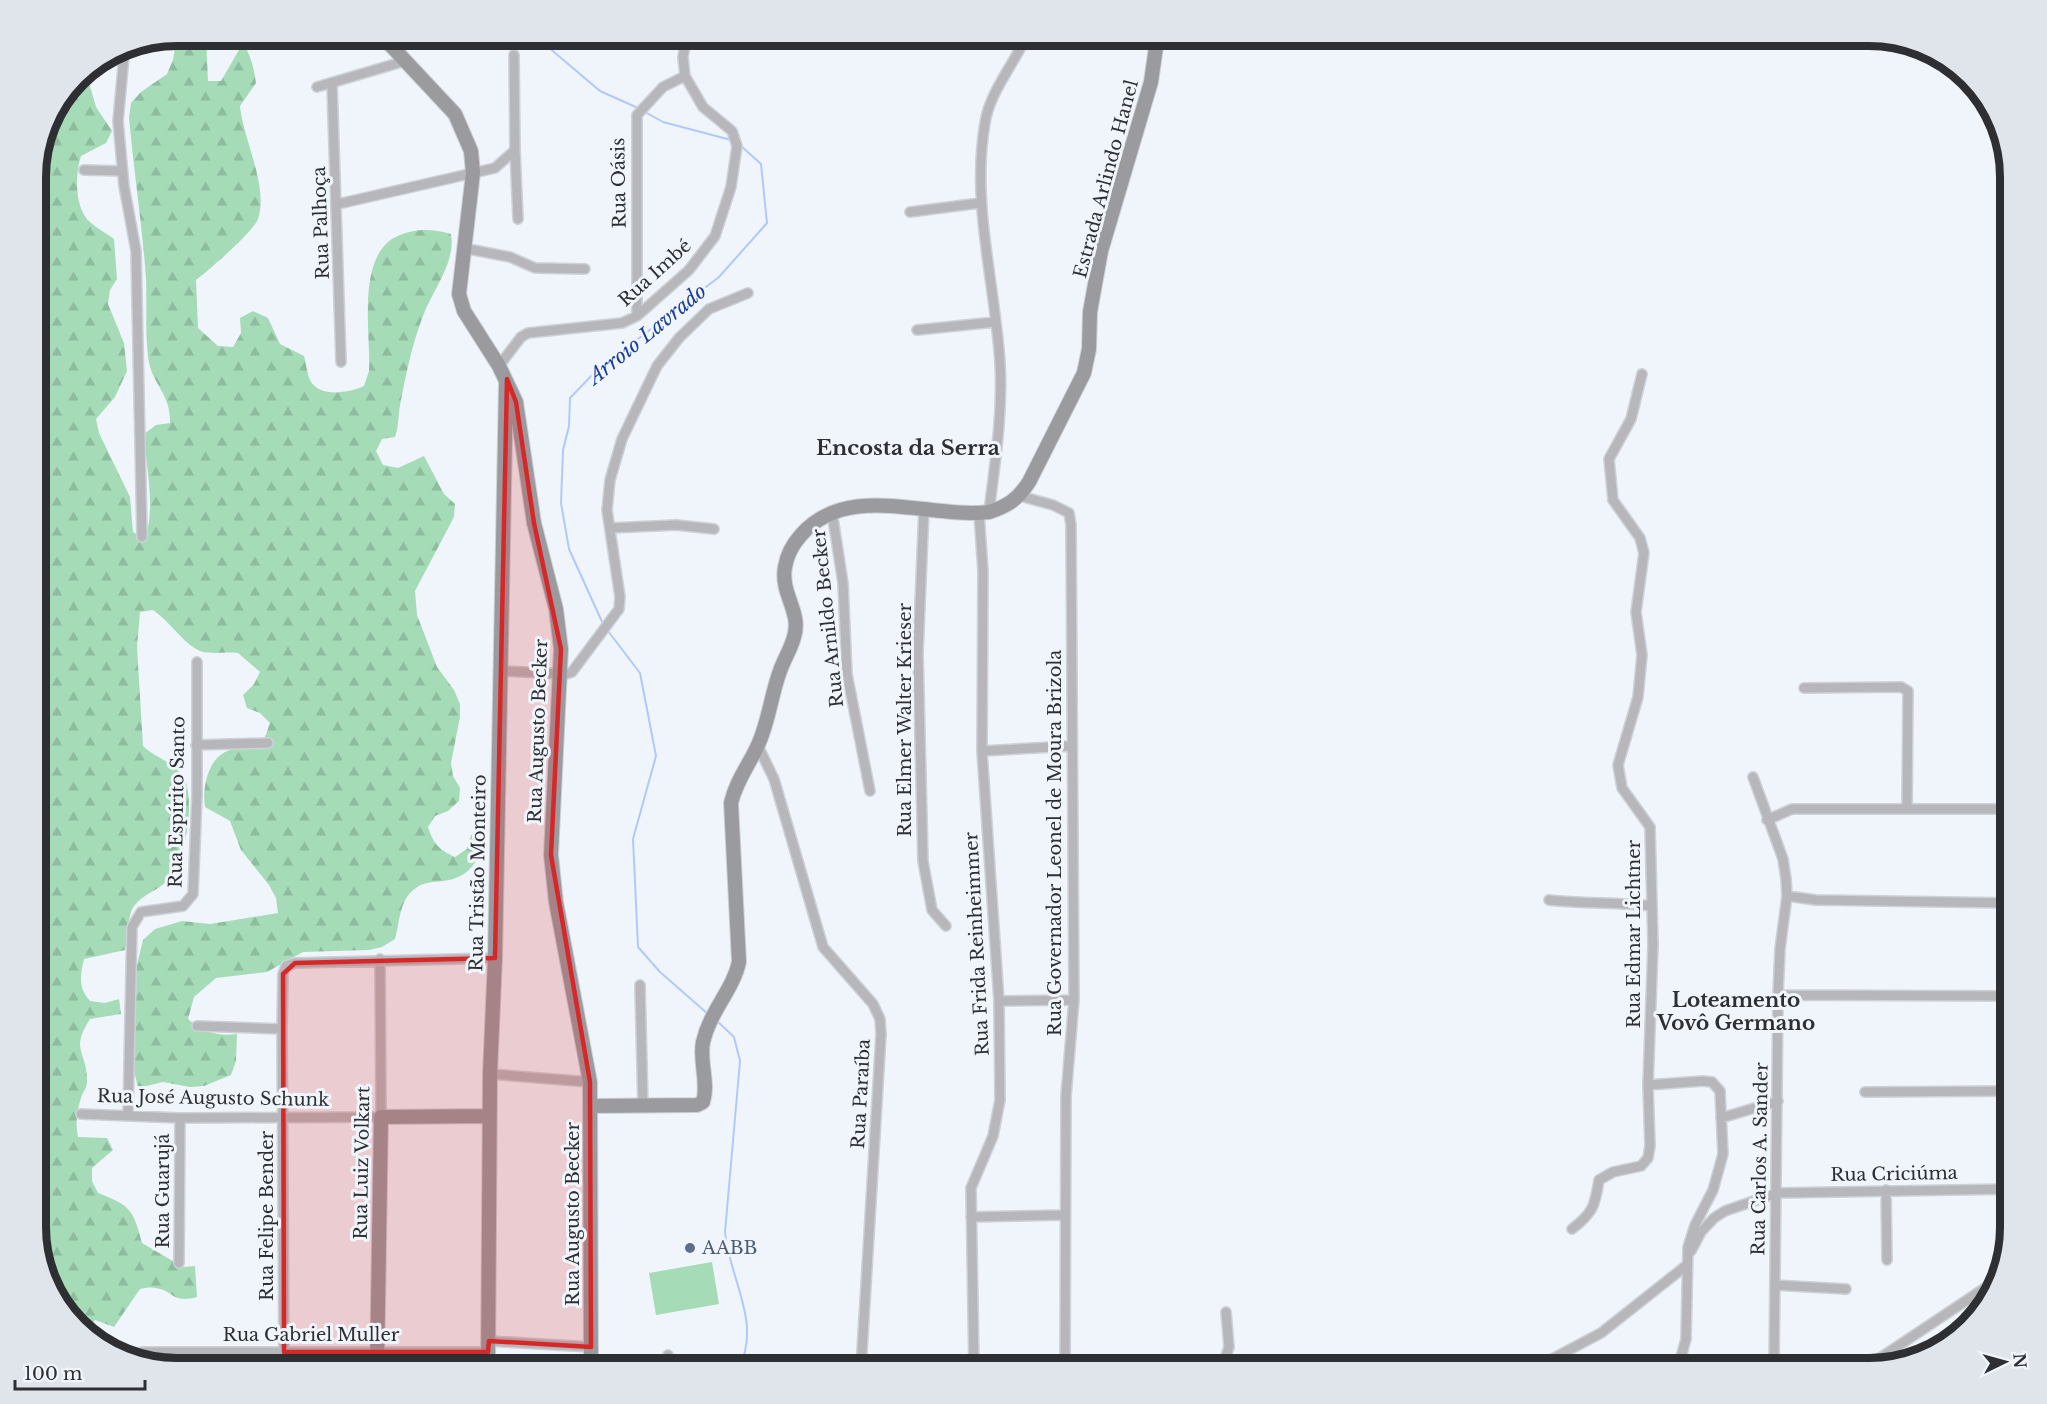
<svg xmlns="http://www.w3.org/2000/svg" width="2047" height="1404" viewBox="0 0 2047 1404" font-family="'Libre Baskerville',serif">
<defs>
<pattern id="forest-firs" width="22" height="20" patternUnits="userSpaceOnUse" patternTransform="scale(1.5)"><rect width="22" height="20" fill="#a5dbb7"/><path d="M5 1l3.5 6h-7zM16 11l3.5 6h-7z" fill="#8ebc9e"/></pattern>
</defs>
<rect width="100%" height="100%" fill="#f0f5fc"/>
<!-- forest -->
<path fill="url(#forest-firs)" d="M177,36H206L208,81H221L243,43C251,56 254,68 256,83L240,106C243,139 269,187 258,219C253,232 209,270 196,280L198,328L218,346L233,347L241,333L240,318L253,311L268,318L280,344L304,356C306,363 307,373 310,380C319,398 349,393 364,386L369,371C371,332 355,252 400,235C417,228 433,229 451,234C456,263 433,289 423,316C412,344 406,375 400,405C398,417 399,425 395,437L382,439L376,451L383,465L398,468L424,456L444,494L455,504L454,517L415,591L417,615L437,667L454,690L460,704V717L451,763L453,776L460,788L459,801L448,811L435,816L428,827C433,843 439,850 455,857L467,849L471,835L484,834C481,860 470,878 443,881C434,882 423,882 416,888C399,899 400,922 395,939L382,947L369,950L303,952L267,972L216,978L194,997L188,1019C201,1031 219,1037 237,1034L236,1061L231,1075L204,1086L190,1087L163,1082L138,1088L131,1057L136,969L143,940L155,929L182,921L210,924L278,913L276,898L269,885L241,850L230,821L205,807C202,790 207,761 225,752C237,746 252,743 265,737L270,723L260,713L247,708L243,695L254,684L260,672L238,653C226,651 207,656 196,649C181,640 169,621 153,610L140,612L137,647L143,746C154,757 170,761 180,772C199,793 185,863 167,881C157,891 143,894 134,906C126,918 130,936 125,950L84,959C80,976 78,987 90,1001L105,1003L119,999L121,1014L90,1019C69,1051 88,1052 87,1082C87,1087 84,1091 82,1095C77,1109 75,1123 78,1137L107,1138L113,1150L92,1168V1181L98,1193C131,1206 133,1209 142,1243L183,1267L195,1266L197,1297C171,1304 174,1290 155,1288C151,1287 145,1288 140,1289L114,1327L95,1320L87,1332L55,1297L36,1235V169C44,135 55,92 86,72L96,107L112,131L106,143L81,156C75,175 74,209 91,223C98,229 106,233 114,239L117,279L110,290L108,304L124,343L127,371L115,397L96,419L99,433L130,497L133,532L145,539C156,507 146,468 144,434L156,425L170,423C171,392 151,385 148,356C145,330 147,304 146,278C142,224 134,172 129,118L131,103L141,92L167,74L173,60Z"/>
<!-- pitch -->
<path fill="#a5dbb7" d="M712,1262L719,1304L656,1315L649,1273Z"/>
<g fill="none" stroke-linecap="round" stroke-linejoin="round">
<!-- stream -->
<path stroke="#b1c9fa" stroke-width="2" d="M535,36L600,91L638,108
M645,112L663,122L731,140
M603,624L569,549L561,503L563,450L569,426L570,398L596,371L719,277L767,223L761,164L741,146
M608,631L640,673L656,756L633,839L638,947L660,972L708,1014
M717,1021L734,1037L740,1061L725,1232C729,1278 762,1322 739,1368"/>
<defs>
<path id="street" d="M125,46L118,121L124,186L136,251L142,537
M332,84L341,362
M317,87L405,61
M515,150L518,219
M84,170L122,171
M338,204L495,168L515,150L514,55
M910,212L980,203
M463,248L510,257L535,268L585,269
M637,316V115L663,87L685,76
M917,330L995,322
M499,366L521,337L528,333L622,323L637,316L689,270L715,236L731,187L737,146L732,131L703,107L685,76L683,57L685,46L689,41L703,36
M1020,496L1053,505L1069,513L1071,525L1074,1000L1066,1096L1065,1368
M924,508L918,653L923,861L932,910L946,926
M832,512L843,583L847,674L870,791
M989,512C995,463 1003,413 1000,363C995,283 971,203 985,123C989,95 1010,69 1022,45L1021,36
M610,528L676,525L714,529
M500,671L566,674L572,672L619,609L620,597L607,510L610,480L622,439L657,366L679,338L709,309L748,293
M1804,688L1901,687L1908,691L1907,809
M196,745L268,743
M758,746L774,779L823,947L873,1004L880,1019L881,1035L861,1368
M982,751L1071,746
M1753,777L1783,859L1786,879L1787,896L1780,949L1778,995L1774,1368
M1767,820L1792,809H2011
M1787,896L1816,900L2011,903
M1549,900C1584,904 1617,902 1652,906
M640,985L643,1106
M1778,995L2011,996
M999,1001L1074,1000
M197,1026L282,1029
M490,1074L590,1082
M1648,1085L1703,1081L1712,1082L1720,1091L1723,1154L1713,1190L1695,1225L1688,1247L1686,1339L1678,1368
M1865,1092L2011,1091
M81,1114L180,1118L381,1117L380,959
M128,1115L132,927L141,912L183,906L193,894L197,795V662
M1721,1118L1778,1101
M1886,1190L1887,1260
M971,1217L1065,1215
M1572,1229C1593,1213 1595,1206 1599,1180L1613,1172L1641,1166L1648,1158L1650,1146L1648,1085L1653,945L1650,827L1622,788L1618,765L1638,697L1642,655L1636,612L1644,553L1640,538L1613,500L1609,459L1631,419L1642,374
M1691,1251L1701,1232L1714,1218L1725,1211L1777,1193L2011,1189
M179,1263L180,1118
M1775,1285L1846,1289
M489,1341L591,1347
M135,1355L142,1352H488
M668,1355L671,1368
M284,1368L282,1029L283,974L286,966L295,963L495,958
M974,1368L971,1188L993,1136L1000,1100L999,1001L982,751L983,571L979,513
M1222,1368L1229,1347L1226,1312
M1535,1368L1601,1333L1687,1265
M1865,1368L1994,1282"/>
<path id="secondary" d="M382,36L455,114L471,151L473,173L459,294L464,311L499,366L516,402L534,523L556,609L561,649L551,855L556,902L590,1082L591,1368
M591,1106L697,1105L703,1102C709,1083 699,1061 703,1042C710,1011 733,990 739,962L731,803C736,781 749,765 758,745C769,721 771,695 780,671C784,659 791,649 794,637C802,612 780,594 785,567C787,554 793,544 801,535C848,481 929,519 989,512C1008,506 1018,499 1029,482L1084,373L1089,349L1090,312L1101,251L1151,82L1156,47L1155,36
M377,1368L381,1117L489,1116
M488,1368L490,1074L495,958L506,384"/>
</defs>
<!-- street casing -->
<use href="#street" stroke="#cdd1d8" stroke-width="12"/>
<!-- secondary casing -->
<use href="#secondary" stroke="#cdd1d8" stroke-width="16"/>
<!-- street -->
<use href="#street" stroke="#b7b7bb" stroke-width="9"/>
<!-- secondary -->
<use href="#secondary" stroke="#9a9a9f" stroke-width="14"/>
</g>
<!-- marked area -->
<path fill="#d62828" fill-opacity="0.2" stroke="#d62828" stroke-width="4.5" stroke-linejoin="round" d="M507,379L516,402L534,523L561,649L551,855L590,1082L591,1347L489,1341L488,1352H284L283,974L295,963L495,958Z"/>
<!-- markers -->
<circle fill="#5c6f8a" stroke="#f0f5fc" stroke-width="2" cx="690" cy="1248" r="6"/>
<g text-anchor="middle" stroke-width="6" stroke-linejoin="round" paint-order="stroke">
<!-- street labels -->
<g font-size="18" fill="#2d2f32" stroke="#f0f5fc">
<text transform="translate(1106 179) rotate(-75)" y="6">Estrada Arlindo Hanel</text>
<text transform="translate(619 183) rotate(-91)" y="6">Rua Oásis</text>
<text transform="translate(321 223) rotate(-92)" y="6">Rua Palhoça</text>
<text transform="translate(655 273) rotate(-42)" y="6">Rua Imbé</text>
<text transform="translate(828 618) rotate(-96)" y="6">Rua Arnildo Becker</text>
<text transform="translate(905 720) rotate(-90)" y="6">Rua Elmer Walter Krieser</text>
<text transform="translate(538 731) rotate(-88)" y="6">Rua Augusto Becker</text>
<text transform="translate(177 802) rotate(-89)" y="6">Rua Espírito Santo</text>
<text transform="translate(1055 843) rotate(-90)" y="6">Rua Governador Leonel de Moura Brizola</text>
<text transform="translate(478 873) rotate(-89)" y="6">Rua Tristão Monteiro</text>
<text transform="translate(1634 934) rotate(-90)" y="6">Rua Edmar Lichtner</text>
<text transform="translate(977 944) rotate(-93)" y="6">Rua Frida Reinheimmer</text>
<text transform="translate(861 1094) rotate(-87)" y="6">Rua Paraíba</text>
<text transform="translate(213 1098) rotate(1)" y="6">Rua José Augusto Schunk</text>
<text transform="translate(1760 1159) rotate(-89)" y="6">Rua Carlos A. Sander</text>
<text transform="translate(362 1163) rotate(-89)" y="6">Rua Luiz Volkart</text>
<text transform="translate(1894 1174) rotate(-1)" y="6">Rua Criciúma</text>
<text transform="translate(163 1191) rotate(-90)" y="6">Rua Guarujá</text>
<text transform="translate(573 1214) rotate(-90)" y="6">Rua Augusto Becker</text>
<text transform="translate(267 1216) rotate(-90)" y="6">Rua Felipe Bender</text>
<text x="311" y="1341">Rua Gabriel Muller</text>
</g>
<!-- service labels -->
<g font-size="18" fill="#4e5e75" stroke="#f0f5fc" text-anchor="start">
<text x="702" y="1254">AABB</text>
</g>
<!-- water labels -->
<g font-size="20" font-style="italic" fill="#1b3f99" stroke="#f0f5fc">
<text transform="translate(647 334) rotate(-39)" y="7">Arroio Lavrado</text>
</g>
<!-- neighbourhood labels -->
<g font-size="20" font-weight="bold" fill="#2d2f32" stroke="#f0f5fc">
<text x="1736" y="1007">Loteamento<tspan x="1736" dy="23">Vovô Germano</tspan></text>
</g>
<!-- quarter labels -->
<g font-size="21" font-weight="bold" fill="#2d2f32" stroke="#f0f5fc">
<text x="908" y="455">Encosta da Serra</text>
</g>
</g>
<!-- crop -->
<path d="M0 0H2047V1404H0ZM177 46H1869A131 131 0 0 1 2000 177V1227A131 131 0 0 1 1869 1358H177A131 131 0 0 1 46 1227V177A131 131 0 0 1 177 46Z" fill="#e0e5ec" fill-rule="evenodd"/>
<path fill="none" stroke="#2d2f32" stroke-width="8" d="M177 46H1869A131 131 0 0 1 2000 177V1227A131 131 0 0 1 1869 1358H177A131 131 0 0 1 46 1227V177A131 131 0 0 1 177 46Z"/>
<!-- north arrow -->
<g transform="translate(2005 1362) rotate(85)" stroke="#f0f5fc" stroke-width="4.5" paint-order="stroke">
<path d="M0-4.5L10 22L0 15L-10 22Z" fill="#2d2f32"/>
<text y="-9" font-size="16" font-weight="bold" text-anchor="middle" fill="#2d2f32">N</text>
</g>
<!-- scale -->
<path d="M15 1380v9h130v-9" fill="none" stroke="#2d2f32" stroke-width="3"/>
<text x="24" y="1380" font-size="18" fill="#2d2f32" stroke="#f0f5fc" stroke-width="4.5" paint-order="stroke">100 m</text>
</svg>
